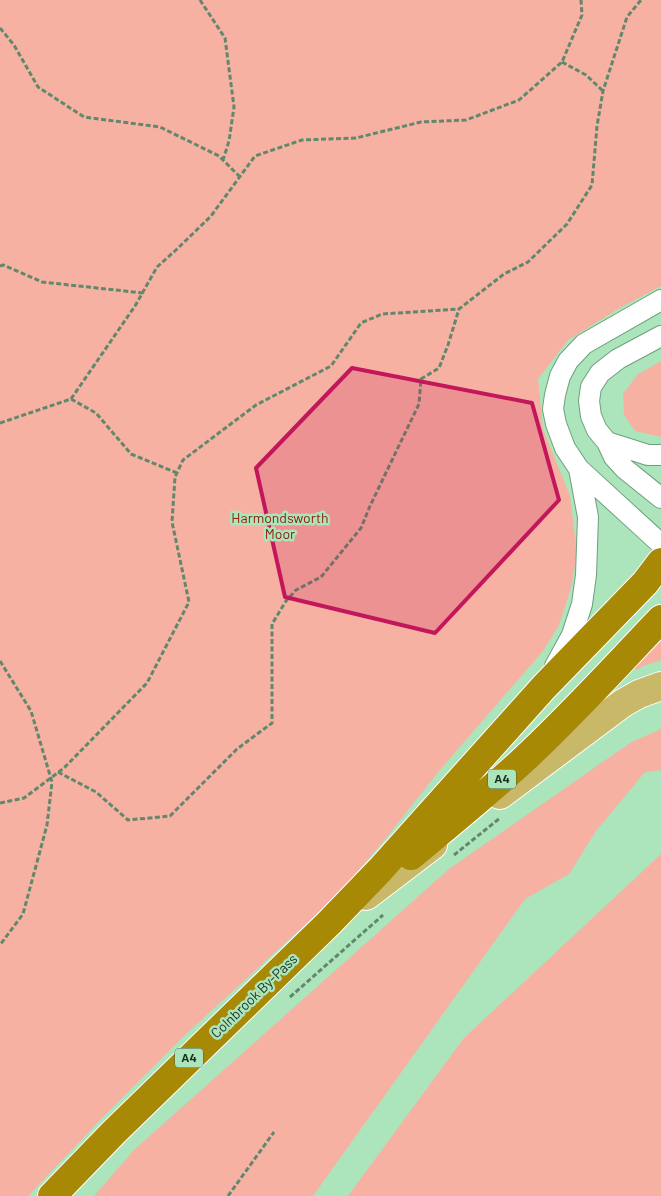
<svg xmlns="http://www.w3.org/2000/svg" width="661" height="1196" viewBox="0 0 661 1196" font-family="Barlow,sans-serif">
<rect width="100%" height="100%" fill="#ace4bb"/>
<!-- green -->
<path fill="#f7b1a2" d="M0,0H661V286L618,309L568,340L538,379L543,429L570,496L577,553L571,588L559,625L543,651L439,771L386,838L347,884L321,910L185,1035L104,1116L28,1196H0Z
M661,361V437L635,431L624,415L623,394L638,374Z
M661,636V660L643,666L637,670L632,665Z
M661,729V770L645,772L596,831L569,874L525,899L313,1196H94L134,1150L449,869L630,743Z
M661,854V1196H348L464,1038Z"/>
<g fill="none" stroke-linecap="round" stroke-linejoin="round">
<defs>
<path id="street" d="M661,300L584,344L568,361L560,376L555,395L553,409L556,424L565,448L579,469L661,544
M661,336L618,359L600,373L591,387L589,401L591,416L597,430L607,442L614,457L625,469L661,498
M607,442L648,455H661
M555,666L572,635L582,604L586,575L588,517L579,469"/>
<path id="primary" d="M500,795L623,703L639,694L661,686
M366,896L433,845"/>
<path id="highway" d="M411,856C447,826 484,796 519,764C569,718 614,668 661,619
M52,1196L114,1132L329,923L380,870L544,687L645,583L661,562"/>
</defs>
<!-- street casing -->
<use href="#street" stroke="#6ca17c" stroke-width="22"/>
<!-- primary casing -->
<use href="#primary" stroke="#fff" stroke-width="30"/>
<!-- highway casing -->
<use href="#highway" stroke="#fff" stroke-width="30"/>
<!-- path -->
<path stroke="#61886c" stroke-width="3" stroke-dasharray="5 2.5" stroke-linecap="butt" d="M200,0L225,38L234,107L229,141L223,160
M0,28L14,45L38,87L84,117L160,127L219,156L240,177
M562,62L586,75L603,91
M0,266L3,265L42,282L143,293
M71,399L96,413L131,454L177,473
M0,423L71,399L135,306L157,267L176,250L211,216L255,156L302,140L356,138L421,122L466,120L519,100L562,62L582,15L581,0
M0,661L31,711L52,782L47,825L23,914L0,945
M58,772L96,792L128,820L170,816L237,749L272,723V624L286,601L296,590L321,577L361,528L370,506L419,404L421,379L439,368L448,345L459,309
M0,803L24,798L64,768L147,683L189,602L172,522L175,477L183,460L256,405L331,366L361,323L382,314L459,309L504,274L528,262L567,224L592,185L597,126L603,91L627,17L641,0
M454,855L500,818
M290,997L383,915
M228,1196L274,1132"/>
<!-- street -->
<use href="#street" stroke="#fff" stroke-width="20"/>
<!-- primary -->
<use href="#primary" stroke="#cab869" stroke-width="28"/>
<!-- highway -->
<use href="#highway" stroke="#a78905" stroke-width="28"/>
</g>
<!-- marked area -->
<path fill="#c2185b" fill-opacity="0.2" stroke="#c2185b" stroke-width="4" stroke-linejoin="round" d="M352,368L532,403L559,500L435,633L285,597L256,468Z"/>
<g text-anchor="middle" stroke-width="5" stroke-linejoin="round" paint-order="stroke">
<!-- shield labels -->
<g fill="#ace4bb" stroke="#45654e" stroke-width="1">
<rect x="488" y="769.5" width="28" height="19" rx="4"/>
<rect x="175" y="1048.5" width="28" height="19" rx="4"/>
</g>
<g font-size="12" font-weight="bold" fill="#192f20">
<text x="502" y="783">A4</text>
<text x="189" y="1062">A4</text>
</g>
<!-- park labels -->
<g font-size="14" fill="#8c2009" stroke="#ace4bb">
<text x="280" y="523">Harmondsworth<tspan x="280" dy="16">Moor</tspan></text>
</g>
<!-- street labels -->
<g font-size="14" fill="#192f20" stroke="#ace4bb">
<text transform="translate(254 996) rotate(-44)" y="5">Colnbrook By-Pass</text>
</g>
</g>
</svg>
